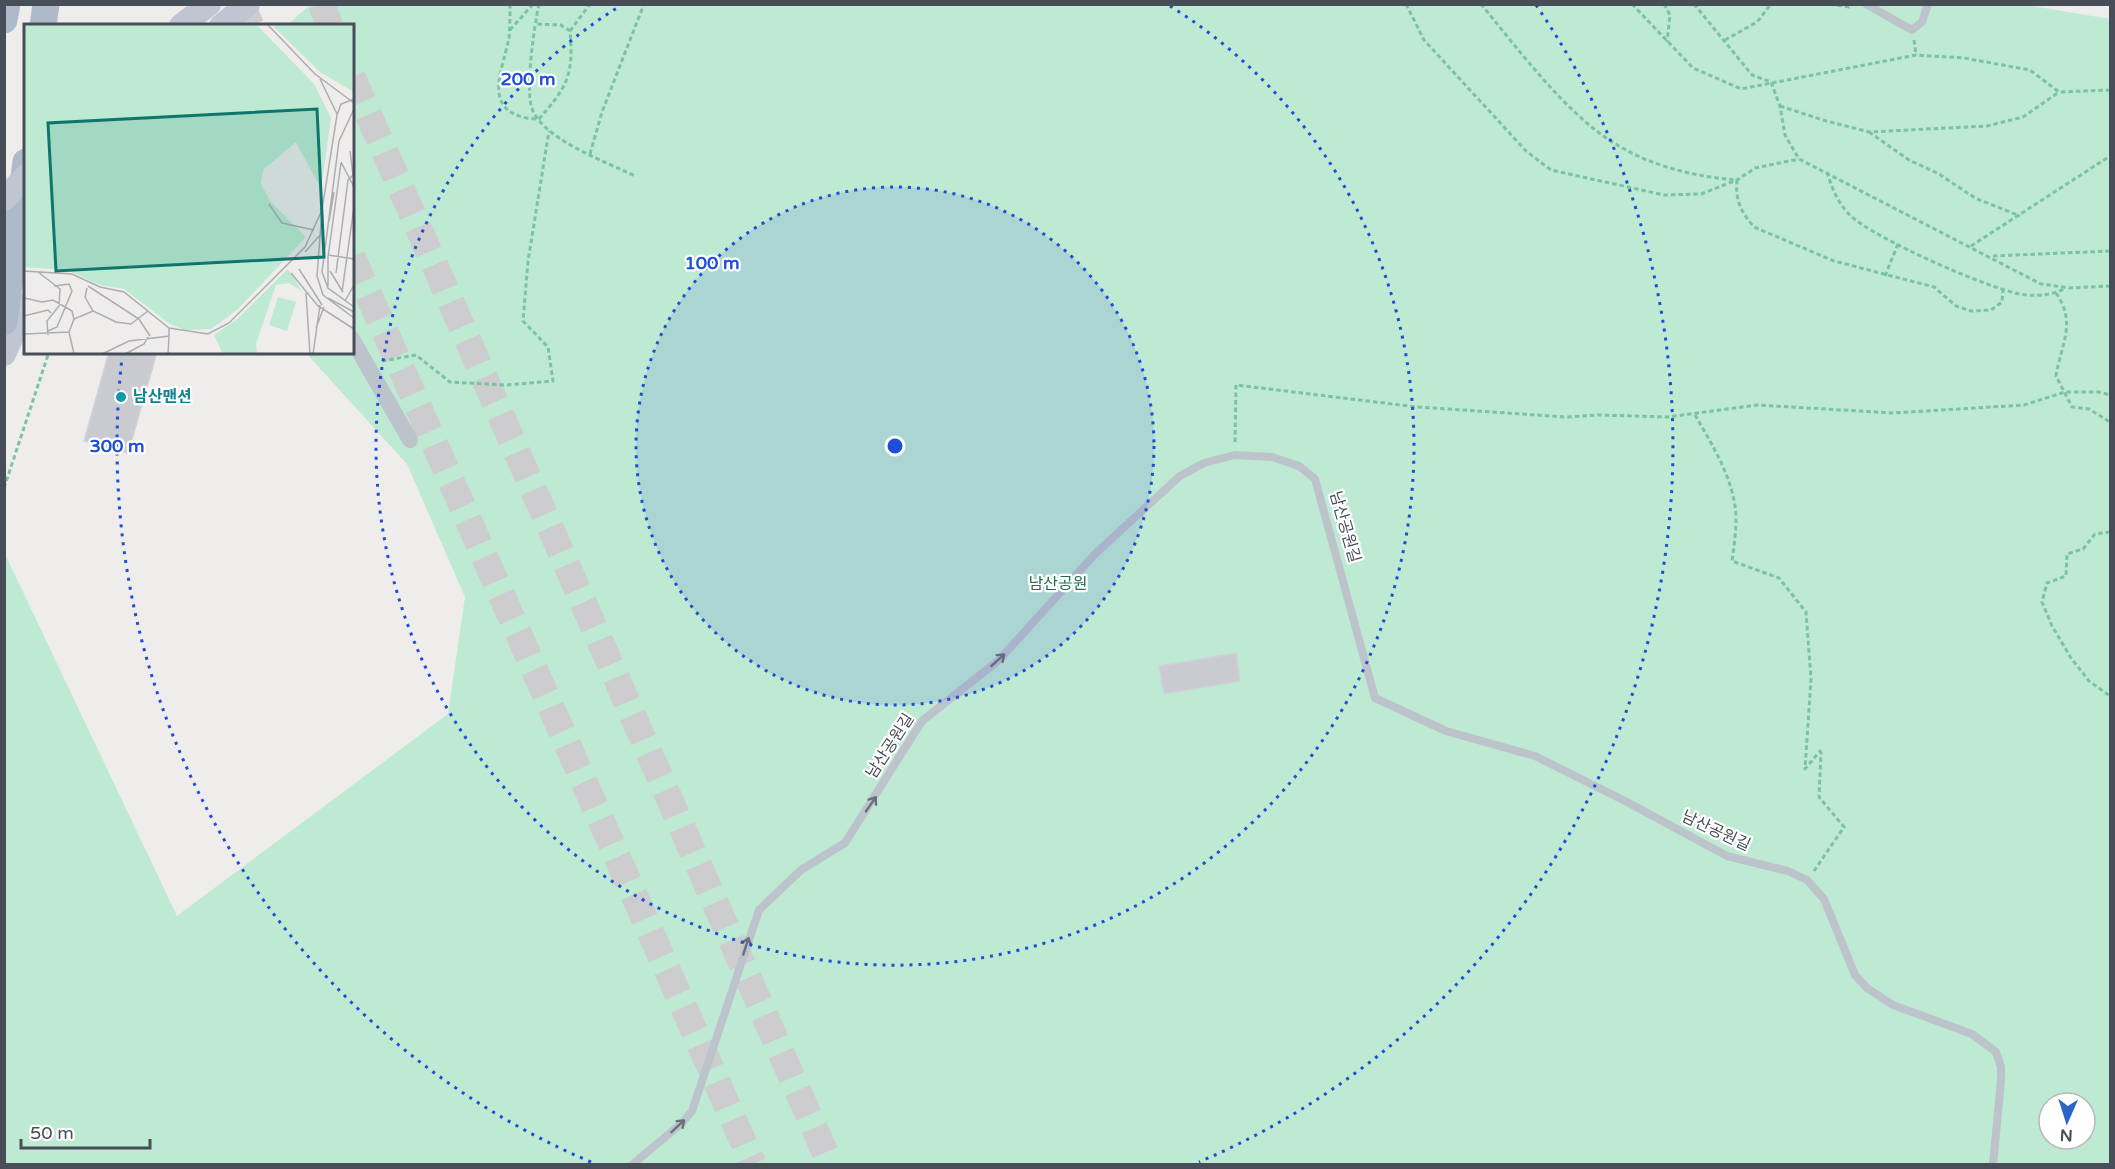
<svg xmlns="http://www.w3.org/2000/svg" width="2115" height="1169" viewBox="0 0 2115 1169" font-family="'Varela Round','Noto Sans KR',sans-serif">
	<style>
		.green { fill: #bee9d2; fill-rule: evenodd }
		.building { fill: #cacbd1; stroke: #d1d2d7; stroke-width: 1.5 }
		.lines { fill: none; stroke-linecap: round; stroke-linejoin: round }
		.primary-tunnel { stroke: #cdccce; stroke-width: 27; stroke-dasharray: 27 14; stroke-linecap: butt }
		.path { stroke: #7ac3a4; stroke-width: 3; stroke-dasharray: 4.5 3; stroke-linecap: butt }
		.lane { stroke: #bcc3ca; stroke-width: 8 }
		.street { stroke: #bcc3ca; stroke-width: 16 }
		.secondary { stroke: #bfc6d2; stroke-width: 24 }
		.primary { stroke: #aebac9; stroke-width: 27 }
		.secondary-bridge { stroke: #bfc6d2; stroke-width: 24 }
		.oneway { stroke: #6a717a }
		.ring { fill: none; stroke: #1d4ed8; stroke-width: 3; stroke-dasharray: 3 6 }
		.culture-dot { fill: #0f9aa8; stroke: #fff; stroke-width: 2 }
		.labels { text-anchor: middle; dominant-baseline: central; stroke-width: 4.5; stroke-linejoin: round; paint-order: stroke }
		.culture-label { font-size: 16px; font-weight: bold; fill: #0d838f; stroke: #fff; text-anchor: start }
		.street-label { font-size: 16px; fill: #474e58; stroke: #fff }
		.park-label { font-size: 16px; fill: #1f714e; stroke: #fff }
		.inset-road { fill: none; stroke: #acadb1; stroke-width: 1.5 }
		.view { fill: #0f766e; fill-opacity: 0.15; stroke: #0f766e; stroke-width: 3 }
		.inset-edge { fill: none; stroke: #474e58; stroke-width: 3 }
		.centre { fill: #1d4ed8; stroke: #fff; stroke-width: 3 }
		.ring-label { font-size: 18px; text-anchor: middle; font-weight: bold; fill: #1d4ed8; stroke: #fff; stroke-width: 4.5; stroke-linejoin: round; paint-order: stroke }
	</style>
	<rect width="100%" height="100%" fill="#efecec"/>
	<path class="green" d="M 2020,4 L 2110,19 L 2110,1164 L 5,1164 L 4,552 L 177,916 L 448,714 L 465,597 L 407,464 L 306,353 L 352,352 L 352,26 L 287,25 L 310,5 ZM 2049,1103 L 2085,1103 L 2085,1139 L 2049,1139 Z"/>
	<g class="building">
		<polygon points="109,352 157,352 128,453 84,441"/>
		<polygon points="1236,653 1240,681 1164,694 1159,666"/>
	</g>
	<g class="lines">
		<g class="primary-tunnel">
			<polyline points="241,4 251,26"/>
			<polyline points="321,4 330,26"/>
			<polyline points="352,77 830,1164"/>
			<polyline points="352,257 753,1164"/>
		</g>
		<g class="path">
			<path d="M 510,4 C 510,15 510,27 509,38 C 506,55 495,81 500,98 C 505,115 525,119 539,119 C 567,87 574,75 570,31 L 561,25 L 535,24"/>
			<path d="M 539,4 C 534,27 526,84 531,105 C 538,138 607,162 635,176"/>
			<polyline points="1406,4 1424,40 1526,151 1551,170 1664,195 1701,194 1737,180 1755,168 1799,159"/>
			<path d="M 1481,4 C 1518,49 1569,118 1619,146 C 1654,167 1697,177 1737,180 C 1735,200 1741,212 1754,227 L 1834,261 L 1934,287 L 1956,306 L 1971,311 L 1991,310 L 2002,302 L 2003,289"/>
			<polyline points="1632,4 1693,68 1741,89 1916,55 1964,58 2030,70 2059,92 2110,90"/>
			<polyline points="1664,4 1670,15 1667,42"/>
			<polyline points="1694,4 1752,75 1771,82 1780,106 1785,135 1799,159 2041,284 2070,288 2110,286"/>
			<polyline points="1830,4 1849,7 1853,4"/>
			<polyline points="510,30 533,4"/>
			<polyline points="570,31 590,4"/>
			<polyline points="1725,40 1757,22 1771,4"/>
			<polyline points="1914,40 1916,55"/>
			<polyline points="1780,106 1823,120 1869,132 1987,126 2023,117 2059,92"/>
			<polyline points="1869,132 1909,160 1939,174 1975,198 2020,216"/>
			<polyline points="590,154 602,112 644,4"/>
			<path d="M 1827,172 C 1832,188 1838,204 1851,216 C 1874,238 1994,292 2026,295 C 2042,296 2052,295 2066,288"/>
			<polyline points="1971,246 2110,156"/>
			<polyline points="1993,256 2110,251"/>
			<polyline points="1885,276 1898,244"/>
			<path d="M 2056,293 C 2077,323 2061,344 2056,376 L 2072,407 L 2089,409 L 2110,422"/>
			<polyline points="382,361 416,355 450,382 506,385 553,381 548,347 523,321 528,261 549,131"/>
			<path d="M 1695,415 C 1713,446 1735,481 1736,518 C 1736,532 1734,547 1732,561 L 1779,578 L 1806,612 L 1811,679 L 1805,769 L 1821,750"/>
			<polyline points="1235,442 1236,385 1417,407 1566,417 1598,415 1668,417 1757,405 1893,413 2024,405 2065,392 2099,392 2110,395"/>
			<polyline points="4,488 49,352"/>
			<polyline points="2110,532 2095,534 2083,549 2067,554 2066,576 2047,583 2042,602 2052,626 2071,658 2089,681 2110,696"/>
			<polyline points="1814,871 1844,827 1819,797 1821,752"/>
		</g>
		<g class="lane">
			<polyline points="1866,4 1912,30 1922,22 1928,4"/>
			<polyline points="633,1164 682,1123 692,1111 759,910 801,870 845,843 922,721 999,660 1095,554 1180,476 1204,463 1235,455 1272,457 1299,466 1315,479 1375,698 1446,731 1535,756 1627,802 1727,856 1788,871 1807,880 1824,899 1855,975 1867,988 1893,1005 1972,1034 1996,1052 2001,1067 2001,1081 1993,1164"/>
		</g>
		<polyline class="street" points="352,339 410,440"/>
		<g class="secondary">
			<polyline points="181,26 209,4"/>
			<polyline points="221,26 248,4"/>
			<polyline points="4,354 26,305"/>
		</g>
		<g class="primary">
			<polyline points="4,20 7,4"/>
			<polyline points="43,26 46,4"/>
			<polyline points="4,322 26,162"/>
		</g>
		<polyline class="secondary-bridge" points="4,199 26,176"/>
	</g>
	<defs><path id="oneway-shaft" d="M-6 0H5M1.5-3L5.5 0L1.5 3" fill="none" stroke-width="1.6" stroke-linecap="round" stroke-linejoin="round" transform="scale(1.5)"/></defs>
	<g class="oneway">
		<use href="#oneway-shaft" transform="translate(998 660) rotate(-42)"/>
		<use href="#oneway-shaft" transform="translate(871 804) rotate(-55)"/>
		<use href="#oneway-shaft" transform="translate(746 946) rotate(-72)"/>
		<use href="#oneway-shaft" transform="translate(678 1126) rotate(-43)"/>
	</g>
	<circle cx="895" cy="446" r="259" fill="#1d4ed8" fill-opacity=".12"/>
	<g class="ring">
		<circle cx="895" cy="446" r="259"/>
		<path d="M1170 6A519 519 0 1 1 620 6"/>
		<path d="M591 1162A778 778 0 0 1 122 358M1536 5A778 778 0 0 1 1199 1162"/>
	</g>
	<circle class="culture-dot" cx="121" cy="397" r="6"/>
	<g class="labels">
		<g class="culture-label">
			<text x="133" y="397">남산맨션</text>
		</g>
		<g class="street-label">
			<text transform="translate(1345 527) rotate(74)">남산공원길</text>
			<text transform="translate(890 746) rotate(-57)">남산공원길</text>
			<text transform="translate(1716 831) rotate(25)">남산공원길</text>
		</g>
		<g class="park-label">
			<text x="1058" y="584">남산공원</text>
		</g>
	</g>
	<g transform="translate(24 24)">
		<rect width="330" height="330" fill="#efecec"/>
		<path d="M 232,0 L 290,60 L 307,94 L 297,165 L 272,118 L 239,146 L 237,160 L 246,177 L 282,213 L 213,286 L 187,305 L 161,306 L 146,300 L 100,265 L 76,261 L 43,246 L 0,243 L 0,1 ZM 252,0 L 330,0 L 330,68 L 296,48 L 250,3 ZM 264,245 L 278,267 L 265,259 L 252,261 L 232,320 L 233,330 L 199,330 L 190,311 L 212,296 ZM 254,273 L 272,278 L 263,307 L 245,301 Z" fill="#bee9d2"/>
		<path class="inset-road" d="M 243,0 L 291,50 L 330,79M 296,55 L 313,90M 330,75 L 317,80 L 313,91 L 298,186 L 293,252 L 299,271 L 330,294M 330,85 L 315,117 L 298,248 L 304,264 L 330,283M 317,138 L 330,163M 245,180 L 258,199 L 290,206M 305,197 L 310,168M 281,228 L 297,210M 304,231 L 330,235M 304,233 L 317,139M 275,245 L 298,281M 0,247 L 48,250 L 76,263 L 100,268 L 145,304 L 184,310 L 205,299 L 281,223 L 298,186M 306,247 L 319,268M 14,248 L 36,265 L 35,282 L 23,297 L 24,311M 267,249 L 294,282 L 330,305M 312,249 L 324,156 L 329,151 L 326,127M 64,262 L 115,295 L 126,312M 304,262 L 304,233M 63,264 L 61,273 L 69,287 L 92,298 L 107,300 L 124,287M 318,268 L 330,183M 282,269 L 286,330M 0,274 L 18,278 L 29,276 L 48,287 L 50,295M 304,274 L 330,288M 321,277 L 330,261M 0,292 L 24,286 L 27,289M 292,304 L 300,283M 24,307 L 33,303 L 48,267 L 45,260 L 30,262M 0,310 L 45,308M 50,330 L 45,308 L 50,295 L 69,287M 78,330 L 105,317 L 145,312 L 145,304M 101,330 L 120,320 L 124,313M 144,330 L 145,312M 289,330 L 296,281"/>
		<path class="view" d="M 293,85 L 300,233 L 32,247 L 24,99 Z"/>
		<rect width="330" height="330" class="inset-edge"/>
	</g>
	<circle cx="895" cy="446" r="9" class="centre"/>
	<g class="ring-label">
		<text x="528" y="85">200 m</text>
		<text x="712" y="269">100 m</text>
		<text x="117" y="452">300 m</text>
	</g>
	<rect width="2115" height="1169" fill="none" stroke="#474e58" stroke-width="12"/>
	<g transform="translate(2067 1121) rotate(183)"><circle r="28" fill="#ffffff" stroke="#b5b8bc" stroke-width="1.5"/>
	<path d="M0-4.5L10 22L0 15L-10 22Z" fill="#2b65ca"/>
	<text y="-9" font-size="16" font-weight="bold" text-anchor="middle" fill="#474e58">N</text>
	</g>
	<path d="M21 1139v9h129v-9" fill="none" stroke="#474e58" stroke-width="3"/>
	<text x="30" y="1139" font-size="18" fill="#474e58" stroke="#ffffff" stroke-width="4.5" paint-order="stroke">50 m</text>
</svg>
